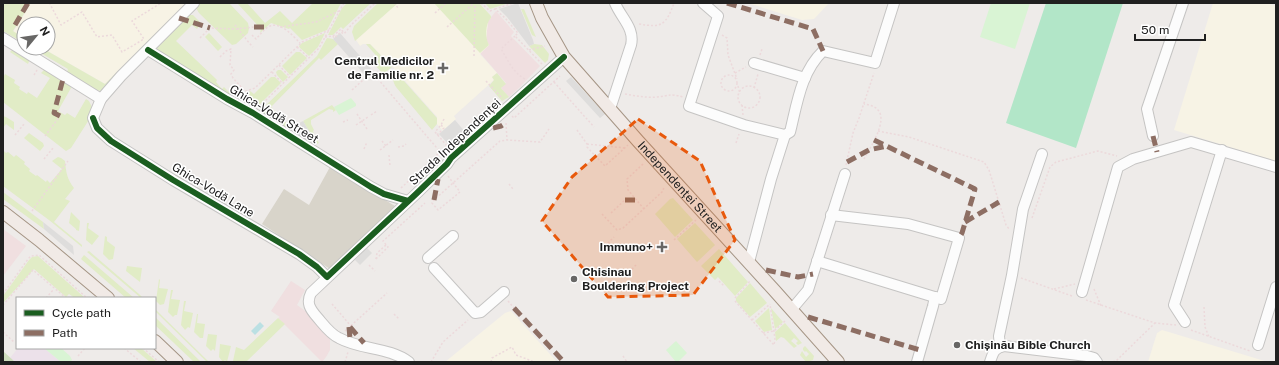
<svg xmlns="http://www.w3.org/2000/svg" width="1279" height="365" viewBox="0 0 1279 365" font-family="'Public Sans',sans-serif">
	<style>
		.commercial { fill: #f0dfe0 }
		.industrial { fill: #ece1ea }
		.education { fill: #f7f3e5 }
		.construction { fill: #d8d4ca }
		.grass { fill: #e1ecc6 }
		.forest { fill: #ceddbd }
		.park { fill: #d9f4d4 }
		.pitch { fill: #b2e6c8 }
		.parking { fill: #dedddc }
		.water { fill: #bbe0e3 }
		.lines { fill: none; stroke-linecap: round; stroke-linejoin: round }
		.minor-casing { stroke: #c5c4c3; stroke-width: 12 }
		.major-casing { stroke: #a59585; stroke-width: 14 }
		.path { stroke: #ecd9db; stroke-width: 1.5; stroke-dasharray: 2 2; stroke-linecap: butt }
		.minor { stroke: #fcfcfc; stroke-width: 10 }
		.major { stroke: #f1eae6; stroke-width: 12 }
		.quiet { stroke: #8d6e63; stroke-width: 5; stroke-dasharray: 10 5; stroke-linecap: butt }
		.cycleway-casing { stroke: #fff; stroke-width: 8 }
		.cycleway { stroke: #1b5e20; stroke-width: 6 }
		.marked { fill: #e8590c; fill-opacity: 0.2; stroke: #e8590c; stroke-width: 3; stroke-dasharray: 8 5; stroke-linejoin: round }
		.poi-dot { fill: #686766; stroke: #fff; stroke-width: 1.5 }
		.labels { text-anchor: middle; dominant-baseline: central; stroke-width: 3; stroke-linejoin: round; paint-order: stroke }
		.poi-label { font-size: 12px; font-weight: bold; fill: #202020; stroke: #fff; text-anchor: end }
		.street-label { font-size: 12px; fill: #202020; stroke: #fff }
	</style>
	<rect width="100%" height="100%" fill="#eeebe9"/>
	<g class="commercial">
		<polygon points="496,11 514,32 511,36 540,66 520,87 509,97 501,88 506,83 480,53 489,45 486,40 488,21"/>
		<polygon points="3,229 26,246 3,276"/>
		<polygon points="291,281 305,290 297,305 312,316 330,337 330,350 326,357 322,362 278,318 280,317 271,311"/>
	</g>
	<polygon class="industrial" points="18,348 44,348 61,362 15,362 10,358"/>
	<g class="education">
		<polygon points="31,3 186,3 105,84 42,48 48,48 48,24 24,24 24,38 13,32"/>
		<polygon points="391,3 479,3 491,16 491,18 488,21 486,40 489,45 480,54 497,73 492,77 494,80 454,116 456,119 443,131 437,124 437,117 392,66 370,44 363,44 360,46 354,37"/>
		<polygon points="748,3 829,3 814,19 802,20"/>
		<polygon points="1213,3 1267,3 1276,6 1276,161 1174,130"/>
		<polygon points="511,311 557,362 445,362 505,313"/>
		<polygon points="1162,330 1268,362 1148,362 1157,333"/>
	</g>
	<polygon class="construction" points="330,167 395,206 330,269 262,224 284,189 309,205"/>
	<g class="grass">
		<polygon points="3,3 31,3 13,31 24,38 24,43 3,31"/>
		<polygon points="199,3 229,3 248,23 249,28 248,33 236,44 232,45 199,13 196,8"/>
		<polygon points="237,3 247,3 265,23 280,11 292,23 313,3 341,3 327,30 302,40 290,28 289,29 271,23 260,33 261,29"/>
		<polygon points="347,3 371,3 343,29 341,27 333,35 328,35 342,8"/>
		<polygon points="378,3 398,3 355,41 352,32 354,26"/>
		<path d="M 434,3 L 479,3 L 491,16 L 491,18 C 485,24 485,38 489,45 L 480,53 Z"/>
		<polygon points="485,3 509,3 490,9"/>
		<polygon points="521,9 524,9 536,37 532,35"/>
		<polygon points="188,15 193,15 200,22 200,25 197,29 192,25 176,41 215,78 217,80 216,82 222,89 224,87 230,93 227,96 156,50 155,48"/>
		<polygon points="171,18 173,20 102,91 96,90 67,72 68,69 32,48 42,48 105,84"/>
		<polygon points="209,33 222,47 218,51 205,37"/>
		<polygon points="325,33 318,47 309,56 300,48 299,46 302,43"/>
		<polygon points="327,38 333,39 338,44 321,60 319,58 271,107 291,128 288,129 262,112 263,108 317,56"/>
		<polygon points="366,44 370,44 392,67 383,74 374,64 379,59"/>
		<polygon points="534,44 542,45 549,54 548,60 545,63 529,46"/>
		<polygon points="13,49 30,59 28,64 10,52"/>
		<polygon points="296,52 300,52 307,58 290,75 282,66"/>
		<polygon points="45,69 70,85 71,88 58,111 65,115 67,113 75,118 86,99 89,101 92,107 92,115 71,148 66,151 3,102 3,76 4,76 5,74 15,80 14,83 20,87 19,89 27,94 28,92 37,98 50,78 41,73"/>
		<polygon points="278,70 281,70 288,77 283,82 277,75 276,72"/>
		<path d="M 397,73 L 437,118 L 437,124 L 432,130 L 396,87 C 393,81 391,78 397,73 Z"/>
		<polygon points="497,73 506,84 501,88 509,97 502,101 489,86 494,80 492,77"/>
		<polygon points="271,77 275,77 281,83 259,105 247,93 250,91 254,94"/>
		<polygon points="332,105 336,110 333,112 333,110 329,109 311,120 311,124 314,130 313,131 315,137 319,143 317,144 303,121"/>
		<polygon points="3,116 6,117 14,122 14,130 6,124 3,128"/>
		<polygon points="29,133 43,143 44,146 40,151 24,138"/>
		<path d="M 3,150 L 6,153 L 8,152 L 14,157 L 16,155 L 25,162 L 24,164 L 30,169 L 29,171 L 36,176 L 37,175 L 46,182 L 47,180 L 50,183 L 62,169 L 52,161 L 58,157 L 61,158 L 65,161 C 66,172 67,179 74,188 L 65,199 L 70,201 L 54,222 L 82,245 L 82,247 L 49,220 L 3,186 Z"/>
		<polygon points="3,192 43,222 44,229 3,199"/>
		<polygon points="673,198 693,220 675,237 655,214 670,199"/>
		<polygon points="71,212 80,221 79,231 76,230 76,229 69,223"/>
		<polygon points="87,223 89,223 88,228 99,236 92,245 86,240"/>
		<polygon points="695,223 715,245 697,262 677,239"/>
		<polygon points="105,236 107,237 107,241 115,247 113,259 109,260 103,254"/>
		<polygon points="719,249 748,282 735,296 718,277 715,280 701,266"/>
		<polygon points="89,251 139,294 143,298 141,298 87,252"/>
		<polygon points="84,255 134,298 126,298 81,259"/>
		<polygon points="38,256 85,298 75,298 69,294 66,297 34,269 3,303 3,296 29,260 32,257"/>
		<polygon points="127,266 142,268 140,282 126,271"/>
		<polygon points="159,279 160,280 159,288 168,289 164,304 160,305 156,301"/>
		<polygon points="750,283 767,303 750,317 736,301 736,298"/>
		<polygon points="171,290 173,290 171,299 180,300 177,315 175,315 173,317 168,312"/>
		<polygon points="184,301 186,301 184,311 193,313 190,328 188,327 185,330 181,325"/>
		<polygon points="769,308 772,330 764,332 755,321"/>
		<polygon points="771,308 783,322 775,329"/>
		<polygon points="155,309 209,362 207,362 155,311"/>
		<polygon points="197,314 198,314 197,323 205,324 203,338 200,338 194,332"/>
		<polygon points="155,317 201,362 194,362 155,325"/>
		<polygon points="278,318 285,324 246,362 233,361 236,347 244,350"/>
		<polygon points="785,323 802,343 798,345 796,343 798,341 794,338 791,341 797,346 794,348 784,338 781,337 776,341 775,332"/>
		<polygon points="208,334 217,335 215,351 213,349 211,351 206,346"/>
		<polygon points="220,344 231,346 227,362 225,360 223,362 219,357"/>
		<polygon points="805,346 814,356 813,360 806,362 800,355 802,351 806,357 809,354 806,351 805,352 803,350 803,348"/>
		<polygon points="133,348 141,348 157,362 150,362"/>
	</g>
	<polygon class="forest" points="3,351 15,362 3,362"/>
	<g class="park">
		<polygon points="991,3 1030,3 1015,49 980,37"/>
		<polygon points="351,98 356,104 356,106 339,115 334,107"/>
		<polygon points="676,341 687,353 678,362 676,362 666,350"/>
		<polygon points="44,348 61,348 70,356 72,360 70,362 61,362"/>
	</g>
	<polygon class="pitch" points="1046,3 1123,3 1076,148 1006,123"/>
	<g class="parking">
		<polygon points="518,3 533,40 534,44 529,46 507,17 499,9"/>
		<polygon points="340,33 372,70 366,76 333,39"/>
		<polygon points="571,77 605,114 600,118 566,81"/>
		<polygon points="455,120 466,133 450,146 439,134"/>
		<polygon points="303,121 317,144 312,147 288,129"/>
		<polygon points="43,222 73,246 74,255 44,229"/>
		<polygon points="367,248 372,253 360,265 355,260"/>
	</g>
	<polygon class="water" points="260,322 264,326 255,335 251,331"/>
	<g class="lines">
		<defs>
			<g id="minor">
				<polyline points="194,3 121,76 101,99 93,118 97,128 111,141 173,180 299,254 317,267 327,277"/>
				<path d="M 703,3 L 718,16 L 689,106 L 744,125 L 785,135 L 790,132 C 797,104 801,72 823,51 L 875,63 L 894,3"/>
				<polyline points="3,38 101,99"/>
				<polyline points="148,50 227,99 253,113 371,187 384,194 408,201"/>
				<polyline points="754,63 805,78"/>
				<path d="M 610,109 L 631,45 C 635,28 621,18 615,3"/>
				<polyline points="1153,136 1147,109 1183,3"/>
				<polyline points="428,258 453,236"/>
				<polyline points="817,261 941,299 959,238 908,224 831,215"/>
				<polyline points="749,262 771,179 785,135"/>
				<polyline points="434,268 475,313 481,312 504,292"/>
				<polyline points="1082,292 1118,167 1133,159 1191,142 1276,167"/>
				<polyline points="792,309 808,290 845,174"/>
				<polyline points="1185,322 1174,305 1222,150"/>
				<polyline points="1258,345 1276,287"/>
				<polyline points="1000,347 999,336 1012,275 1023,209 1042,154"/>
				<path d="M 409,362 C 389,347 361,350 339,338 C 330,334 324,325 317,317 C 310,309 306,303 311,293 L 416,194 L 447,164 L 451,158 L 564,57"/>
				<polyline points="917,362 933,306 935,297"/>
				<path d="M 990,362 C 993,353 994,348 1004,346 L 1087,356 L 1094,358 L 1097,362"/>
			</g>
			<g id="major">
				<path id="s1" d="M 536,3 L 542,18 L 564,57 L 638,141 L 774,290 L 838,362"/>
				<polyline points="3,212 39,240 108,298"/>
				<polyline points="155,341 177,362"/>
			</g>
		</defs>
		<use href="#minor" class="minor-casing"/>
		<use href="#major" class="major-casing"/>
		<g class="path">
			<polyline points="51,3 50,4 61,25 82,12 97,37 112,35 122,52 144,39 132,21 161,3"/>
			<polyline points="394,3 399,9"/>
			<polyline points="481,3 490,11 495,9 505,18 518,33 515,36 542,64"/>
			<polyline points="495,9 513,3"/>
			<polyline points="435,13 446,3"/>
			<path d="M 639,24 C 662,28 666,25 674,3"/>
			<path d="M 235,25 C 241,32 246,40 253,47"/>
			<polyline points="280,27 316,22 339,11"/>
			<polyline points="447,27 474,3"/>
			<path d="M 252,35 L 256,39 C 260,35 263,30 268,27 C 280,20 293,36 300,43"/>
			<polyline points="722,35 727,38 728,55 737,79"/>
			<polyline points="333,36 341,29 344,33"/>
			<path d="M 515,36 L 501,49 C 508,60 513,73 525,79"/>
			<polyline points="325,37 333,36 334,38 341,32 344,34 352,24 375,3"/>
			<polyline points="200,38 210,28 236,29 254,27"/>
			<polyline points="297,47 309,58"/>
			<polyline points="529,50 545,46"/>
			<polyline points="760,55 762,49"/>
			<polyline points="474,56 475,3"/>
			<polyline points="220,57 226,51 231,49 230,65 234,70 231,74 233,78 242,88"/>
			<polyline points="279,65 290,77"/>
			<polyline points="272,72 283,84"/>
			<polyline points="735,73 746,67"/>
			<polyline points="34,75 37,70"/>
			<circle cx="729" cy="83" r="8"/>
			<polyline points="486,81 503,99"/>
			<polyline points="554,82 594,127"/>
			<polyline points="738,86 740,94"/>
			<circle cx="749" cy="97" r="11"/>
			<polyline points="754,88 758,74"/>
			<polyline points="352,90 372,72 442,154"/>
			<polyline points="236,93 242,88 246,91 255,88 302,42 329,30"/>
			<path d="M 625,94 C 636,96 647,98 657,97 C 670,96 669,93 683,97"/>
			<polyline points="742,105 743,115"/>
			<polyline points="260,106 319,48 344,3"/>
			<polyline points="357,114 367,129"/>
			<polyline points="371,115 377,111"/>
			<polyline points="512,116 514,118 560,76"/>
			<polyline points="444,119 441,125 435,132 448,147"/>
			<polyline points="343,122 348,120"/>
			<polyline points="506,123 507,140"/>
			<polyline points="356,125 368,117"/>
			<polyline points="577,130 587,144 587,147 605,166 628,145"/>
			<polyline points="878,131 909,137 984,162 989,170 1006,225 1010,230"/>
			<polyline points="15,135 24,124"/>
			<polyline points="437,135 444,128 441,125"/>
			<polyline points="45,136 60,116"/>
			<polyline points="382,141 386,146"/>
			<polyline points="736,143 739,134"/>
			<polyline points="587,144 625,148"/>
			<polyline points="398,147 404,146 406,144"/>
			<polyline points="364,149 367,142"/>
			<polyline points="380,150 393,140"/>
			<polyline points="389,155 390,166"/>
			<polyline points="44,159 53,148"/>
			<path d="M 864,159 C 870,148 888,121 878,110 C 875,106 869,105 864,104"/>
			<polyline points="643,164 627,179 628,190 644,209"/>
			<polyline points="846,165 853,133 859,118 874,73"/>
			<polyline points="448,176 460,192 438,210 432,203 434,200 500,141 507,140 540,142 549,129"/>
			<polyline points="509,184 513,189"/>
			<polyline points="401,188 440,152"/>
			<polyline points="32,211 68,161"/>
			<polyline points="611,213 627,198"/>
			<polyline points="602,214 617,230 623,228 663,191 664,186"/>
			<polyline points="1032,218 1050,167 1056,162 1098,151 1117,156"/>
			<polyline points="674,240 696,220"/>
			<polyline points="605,246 614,237"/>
			<polyline points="376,259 388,247 383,241 425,203"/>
			<polyline points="376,259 377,253 386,245"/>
			<polyline points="369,265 375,271"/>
			<polyline points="629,272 637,264"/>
			<polyline points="1021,278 1072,296"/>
			<polyline points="719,281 724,286"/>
			<polyline points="1054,289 1075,284"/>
			<polyline points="1094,289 1101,306"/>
			<polyline points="3,294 28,259 31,256 39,255 87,298"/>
			<polyline points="46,298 54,289"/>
			<polyline points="735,298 750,281"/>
			<polyline points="1086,300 1155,323 1176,325"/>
			<polyline points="508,301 514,308"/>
			<polyline points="735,301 774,345 775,339 770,304"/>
			<polyline points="332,304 351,326"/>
			<polyline points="3,305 33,270 66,298"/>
			<polyline points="1204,307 1205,327 1209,337"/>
			<polyline points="394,314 399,319"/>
			<polyline points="752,320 770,304"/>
			<polyline points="1191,330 1250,351"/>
			<polyline points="345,331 387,293"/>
			<polyline points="3,332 14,342"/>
			<polyline points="763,333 774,331 785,321"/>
			<polyline points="124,348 141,362"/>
			<polyline points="143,348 159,362"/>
			<polyline points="78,356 85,348"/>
			<polyline points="623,356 627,362"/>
			<polyline points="345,362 348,352"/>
			<polyline points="431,362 443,342 468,320"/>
			<polyline points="491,362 492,358 512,347 516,355 532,361 533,362"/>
			<polyline points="1113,362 1117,360 1155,323"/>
		</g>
		<use href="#minor" class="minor"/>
		<use href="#major" class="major"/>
		<g class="quiet">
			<polyline points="727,3 813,29 823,51"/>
			<polyline points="179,18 210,28"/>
			<polyline points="15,25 28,3"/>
			<polyline points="254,27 268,27"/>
			<polyline points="60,116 54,113 63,79"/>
			<polyline points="493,128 501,126 506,123"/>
			<polyline points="1153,136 1157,152"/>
			<polyline points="874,140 975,189 962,233 959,238"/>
			<polyline points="847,162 869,150 887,146"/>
			<polyline points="434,200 438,179"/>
			<polyline points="625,200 636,200"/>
			<polyline points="965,222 999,202"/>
			<polyline points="766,270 798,277 813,274"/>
			<polyline points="514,308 564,362"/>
			<polyline points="808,317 920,350"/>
			<polyline points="349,327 350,339"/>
			<polyline points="350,327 364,343"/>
		</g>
		<defs>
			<g id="cycleway">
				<polyline points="148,50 227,99 253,113 371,187 384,194 408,201"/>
				<polyline points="93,118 97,128 111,141 173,180 299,254 317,267 327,277 416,194 447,164 451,158 564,57"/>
			</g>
		</defs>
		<use href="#cycleway" class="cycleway-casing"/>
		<use href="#cycleway" class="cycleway"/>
	</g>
	<path class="marked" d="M 638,119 L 700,161 L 735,240 L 693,295 L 608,297 L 542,221 L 572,177 Z"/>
	<g class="poi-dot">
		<path d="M441 62h4v4h4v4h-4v4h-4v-4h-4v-4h4z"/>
		<path d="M660 241h4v4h4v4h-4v4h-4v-4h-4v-4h4z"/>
		<circle cx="574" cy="279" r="4"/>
		<circle cx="957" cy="345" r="4"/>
	</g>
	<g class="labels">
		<g class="poi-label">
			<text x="434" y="61">Centrul Medicilor<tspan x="434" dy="14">de Familie nr. 2</tspan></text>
			<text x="653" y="247">Immuno+</text>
			<text x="582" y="272" text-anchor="start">Chisinau<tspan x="582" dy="14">Bouldering Project</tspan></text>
			<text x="965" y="345" text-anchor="start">Chișinău Bible Church</text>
		</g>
		<g class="street-label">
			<text transform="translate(274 114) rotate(31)">Ghica-Vodă Street</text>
			<text transform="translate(455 142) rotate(-43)">Strada Independenței</text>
			<text stroke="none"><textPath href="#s1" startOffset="235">Independenței Street</textPath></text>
			<text transform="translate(213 190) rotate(31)">Ghica-Vodă Lane</text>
		</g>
	</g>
	<rect width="1279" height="365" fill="none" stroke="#202020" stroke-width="8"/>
	<rect x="16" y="297" width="140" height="52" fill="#ffffff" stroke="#a6a6a6"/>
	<rect x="24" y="310" width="20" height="6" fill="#1b5e20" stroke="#a6a6a6"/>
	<text x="52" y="317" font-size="12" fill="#202020">Cycle path</text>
	<rect x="24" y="330" width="20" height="6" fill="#8d6e63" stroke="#a6a6a6"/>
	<text x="52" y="337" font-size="12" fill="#202020">Path</text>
	<g transform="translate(36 36) rotate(61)"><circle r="19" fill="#ffffff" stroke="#a6a6a6"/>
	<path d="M0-3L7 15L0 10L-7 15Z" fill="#686766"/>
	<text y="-6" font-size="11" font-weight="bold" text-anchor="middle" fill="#202020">N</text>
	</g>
	<path d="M1135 34v6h70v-6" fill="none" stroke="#202020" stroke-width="2"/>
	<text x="1141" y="34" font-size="12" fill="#202020" stroke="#ffffff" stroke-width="3" paint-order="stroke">50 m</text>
</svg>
